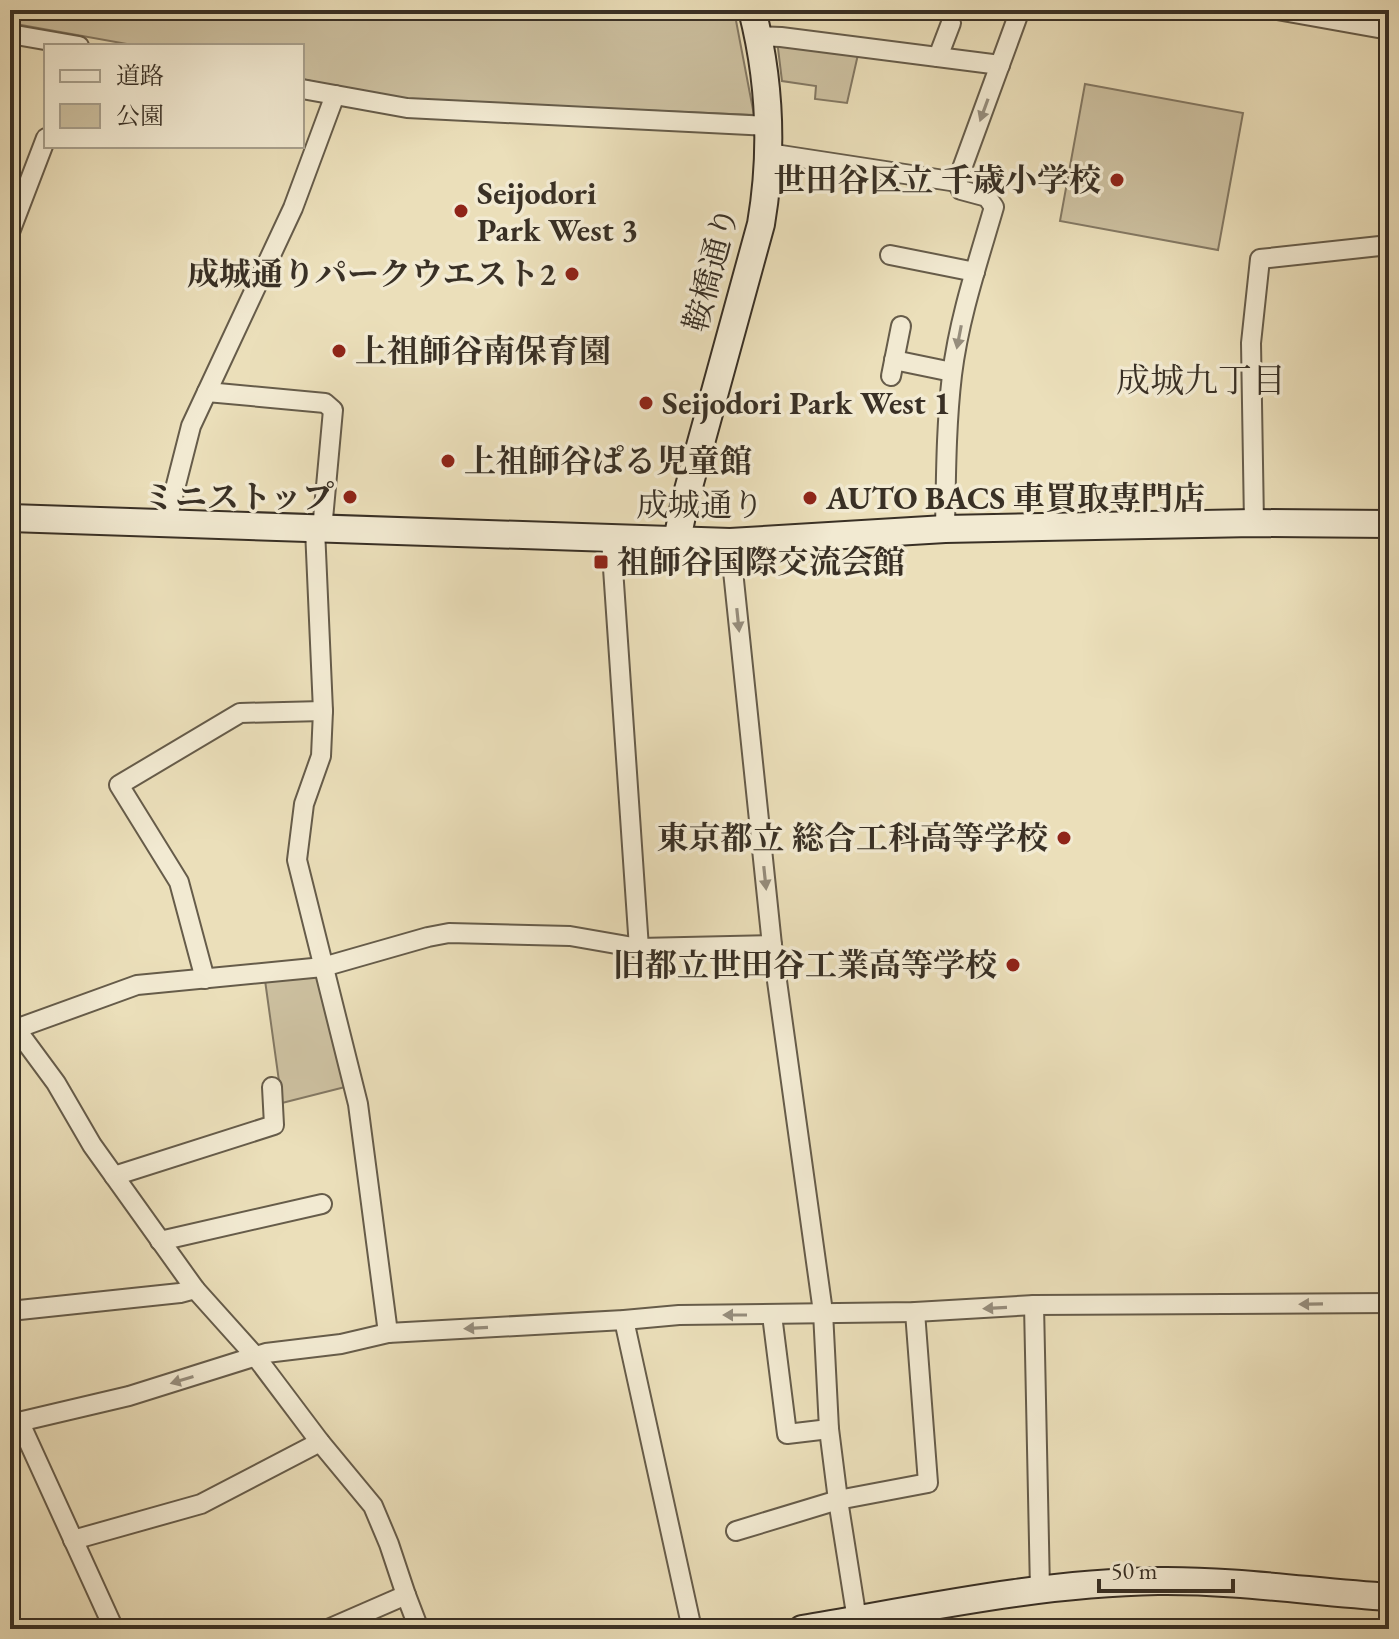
<svg xmlns="http://www.w3.org/2000/svg" width="1399" height="1639" viewBox="0 0 1399 1639" font-family="'EB Garamond','Noto Serif JP',serif">
	<style>
		.green { fill: #cdc1a1; stroke: #837863; stroke-width: 2 }
		.lines { fill: none; stroke-linecap: round; stroke-linejoin: round }
		.street-casing { stroke: #665c4a; stroke-width: 22 }
		.secondary-casing { stroke: #393025; stroke-width: 30 }
		.street { stroke: #f2ead2; stroke-width: 18 }
		.secondary { stroke: #f2ead2; stroke-width: 26 }
		.oneway { fill: #968d7c }
		.poi-dot { fill: #8f2418; stroke: #f2ead2; stroke-width: 3 }
		.labels { text-anchor: middle; dominant-baseline: central; stroke-width: 7; stroke-linejoin: round; paint-order: stroke }
		.poi-label { font-size: 32px; font-weight: bold; fill: #393025; stroke: #f2ead2; text-anchor: start }
		.street-label { font-size: 32px; fill: #393025; stroke: #f2ead2 }
		.neighbourhood-label { font-size: 34px; fill: #393025; stroke: #f2ead2 }
	</style>
	<rect width="100%" height="100%" fill="#ebdfba"/>
	<filter id="stains"><feTurbulence type="fractalNoise" baseFrequency=".0025" numOctaves="4"/><feColorMatrix values="0 0 0 0 .2 0 0 0 0 .09 0 0 0 0 .02 0 0 0 .5 -.17"/></filter>
	<radialGradient id="worn" r=".72"><stop offset=".6" stop-color="#630" stop-opacity="0"/><stop offset="1" stop-color="#630" stop-opacity=".3"/></radialGradient>
	<g class="green">
		<polygon points="10,10 734,10 754,115 545,106 411,103 302,79 302,46 138,46 10,23"/>
		<polygon points="777,40 859,50 847,103 815,99 816,86 782,81"/>
		<polygon points="1085,84 1243,113 1218,250 1060,221"/>
		<polygon points="319,966 353,1085 282,1103 264,973"/>
	</g>
	<g class="lines">
		<defs>
			<g id="street">
				<polyline points="1277,10 1389,30"/>
				<polyline points="10,34 79,46"/>
				<polyline points="759,36 781,37 1000,65"/>
				<polyline points="938,57 951,23"/>
				<polyline points="302,89 407,108 768,126"/>
				<polyline points="768,153 957,182"/>
				<polyline points="10,232 46,138"/>
				<polyline points="890,255 975,272"/>
				<polyline points="894,360 952,372"/>
				<polyline points="891,376 901,326"/>
				<polyline points="207,392 325,403 333,410 322,530"/>
				<polyline points="1254,523 1251,343 1260,259 1389,245"/>
				<polyline points="166,524 191,426 293,208 335,95"/>
				<polyline points="315,529 323,711 321,756 304,804 297,860 358,1104 388,1333"/>
				<path d="M 945,529 C 946,477 946,426 952,375 C 959,318 978,262 994,207 L 987,197 L 961,190 L 957,182 L 1020,10"/>
				<polyline points="611,539 639,948"/>
				<polyline points="730,542 772,945 823,1312 829,1429 838,1500 857,1620"/>
				<polyline points="205,979 179,882 119,785 240,713 323,711"/>
				<polyline points="11,1022 56,1083 92,1145 195,1289 256,1357 320,1442 373,1506 389,1544 406,1595 419,1629"/>
				<polyline points="10,1031 137,985 323,967 428,937 449,933 570,936 639,948 772,945"/>
				<polyline points="114,1176 274,1125 272,1087"/>
				<polyline points="160,1241 322,1204"/>
				<polyline points="1034,1305 1040,1590"/>
				<polyline points="10,1311 180,1293 195,1289"/>
				<polyline points="772,1315 787,1434 829,1429"/>
				<polyline points="624,1320 692,1629"/>
				<polyline points="20,1423 114,1629"/>
				<polyline points="10,1424 129,1396 266,1353 341,1344 388,1333 624,1320 679,1315 915,1312 1034,1305 1389,1303"/>
				<polyline points="736,1531 838,1500 928,1483 915,1312"/>
				<polyline points="73,1540 201,1504 320,1442"/>
				<polyline points="328,1629 406,1595"/>
			</g>
			<g id="secondary">
				<polyline points="10,518 730,542 945,529 1254,523 1389,524"/>
				<path d="M 677,540 L 685,501 L 761,224 C 773,153 770,80 752,10"/>
				<path d="M 802,1629 C 920,1609 1038,1583 1158,1581 C 1235,1580 1312,1592 1389,1597"/>
			</g>
		</defs>
		<use href="#street" class="street-casing"/>
		<use href="#secondary" class="secondary-casing"/>
		<use href="#street" class="street"/>
		<use href="#secondary" class="secondary"/>
	</g>
	<defs><path id="oneway-solid" d="M-6-.8H1V-3.2L6.5 0L1 3.2V.8H-6Z" transform="scale(2)"/></defs>
	<g class="oneway">
		<use href="#oneway-solid" transform="translate(984 110) rotate(110)"/>
		<use href="#oneway-solid" transform="translate(959 337) rotate(101)"/>
		<use href="#oneway-solid" transform="translate(738 620) rotate(84)"/>
		<use href="#oneway-solid" transform="translate(765 878) rotate(84)"/>
		<use href="#oneway-solid" transform="translate(1311 1304) rotate(179)"/>
		<use href="#oneway-solid" transform="translate(995 1308) rotate(177)"/>
		<use href="#oneway-solid" transform="translate(735 1315) rotate(180)"/>
		<use href="#oneway-solid" transform="translate(476 1328) rotate(177)"/>
		<use href="#oneway-solid" transform="translate(182 1380) rotate(163)"/>
	</g>
	<g class="poi-dot">
		<circle cx="1117" cy="180" r="8"/>
		<circle cx="461" cy="211" r="8"/>
		<circle cx="572" cy="274" r="8"/>
		<circle cx="339" cy="351" r="8"/>
		<circle cx="646" cy="403" r="8"/>
		<circle cx="448" cy="461" r="8"/>
		<circle cx="350" cy="497" r="8"/>
		<circle cx="810" cy="498" r="8"/>
		<rect x="593" y="554" width="16" height="16" rx="4"/>
		<circle cx="1064" cy="838" r="8"/>
		<circle cx="1013" cy="965" r="8"/>
	</g>
	<g class="labels">
		<g class="poi-label">
			<text x="1101" y="180" text-anchor="end">世田谷区立 千歳小学校</text>
			<text x="477" y="193">Seijodori<tspan x="477" dy="37">Park West 3</tspan></text>
			<text x="556" y="274" text-anchor="end">成城通りパークウエスト2</text>
			<text x="355" y="351">上祖師谷南保育園</text>
			<text x="662" y="403">Seijodori Park West 1</text>
			<text x="464" y="461">上祖師谷ぱる児童館</text>
			<text x="334" y="497" text-anchor="end">ミニストップ</text>
			<text x="826" y="498">AUTO BACS 車買取専門店</text>
			<text x="617" y="562">祖師谷国際交流会館</text>
			<text x="1048" y="838" text-anchor="end">東京都立 総合工科高等学校</text>
			<text x="997" y="965" text-anchor="end">旧都立世田谷工業高等学校</text>
		</g>
		<g class="street-label">
			<text transform="translate(711 269) rotate(-75)">鞍橋通り</text>
			<text x="700" y="505">成城通り</text>
		</g>
		<g class="neighbourhood-label">
			<text x="1201" y="380">成城九丁目</text>
		</g>
	</g>
	<rect width="1399" height="1639" fill="none" stroke="#ebdfba" stroke-width="40"/>
	<rect x="12" y="12" width="1375" height="1615" fill="none" stroke="#393025" stroke-width="4"/>
	<rect x="20" y="20" width="1359" height="1599" fill="none" stroke="#393025" stroke-width="2"/>
	<rect x="44" y="44" width="260" height="104" fill="#f2ead2" stroke="#a8a08d" stroke-width="2"/>
	<rect x="60" y="70" width="40" height="12" fill="#f2ead2" stroke="#a8a08d" stroke-width="2"/>
	<text x="116" y="84" font-size="24" fill="#393025">道路</text>
	<rect x="60" y="104" width="40" height="24" fill="#cdc1a1" stroke="#a8a08d" stroke-width="2"/>
	<text x="116" y="124" font-size="24" fill="#393025">公園</text>
	<path d="M1099 1579v12h134v-12" fill="none" stroke="#393025" stroke-width="4"/>
	<text x="1111" y="1579" font-size="24" fill="#393025" stroke="#f2ead2" stroke-width="6" paint-order="stroke">50 m</text>
	<rect width="100%" height="100%" filter="url(#stains)"/>
	<rect width="100%" height="100%" fill="url(#worn)"/>
</svg>
